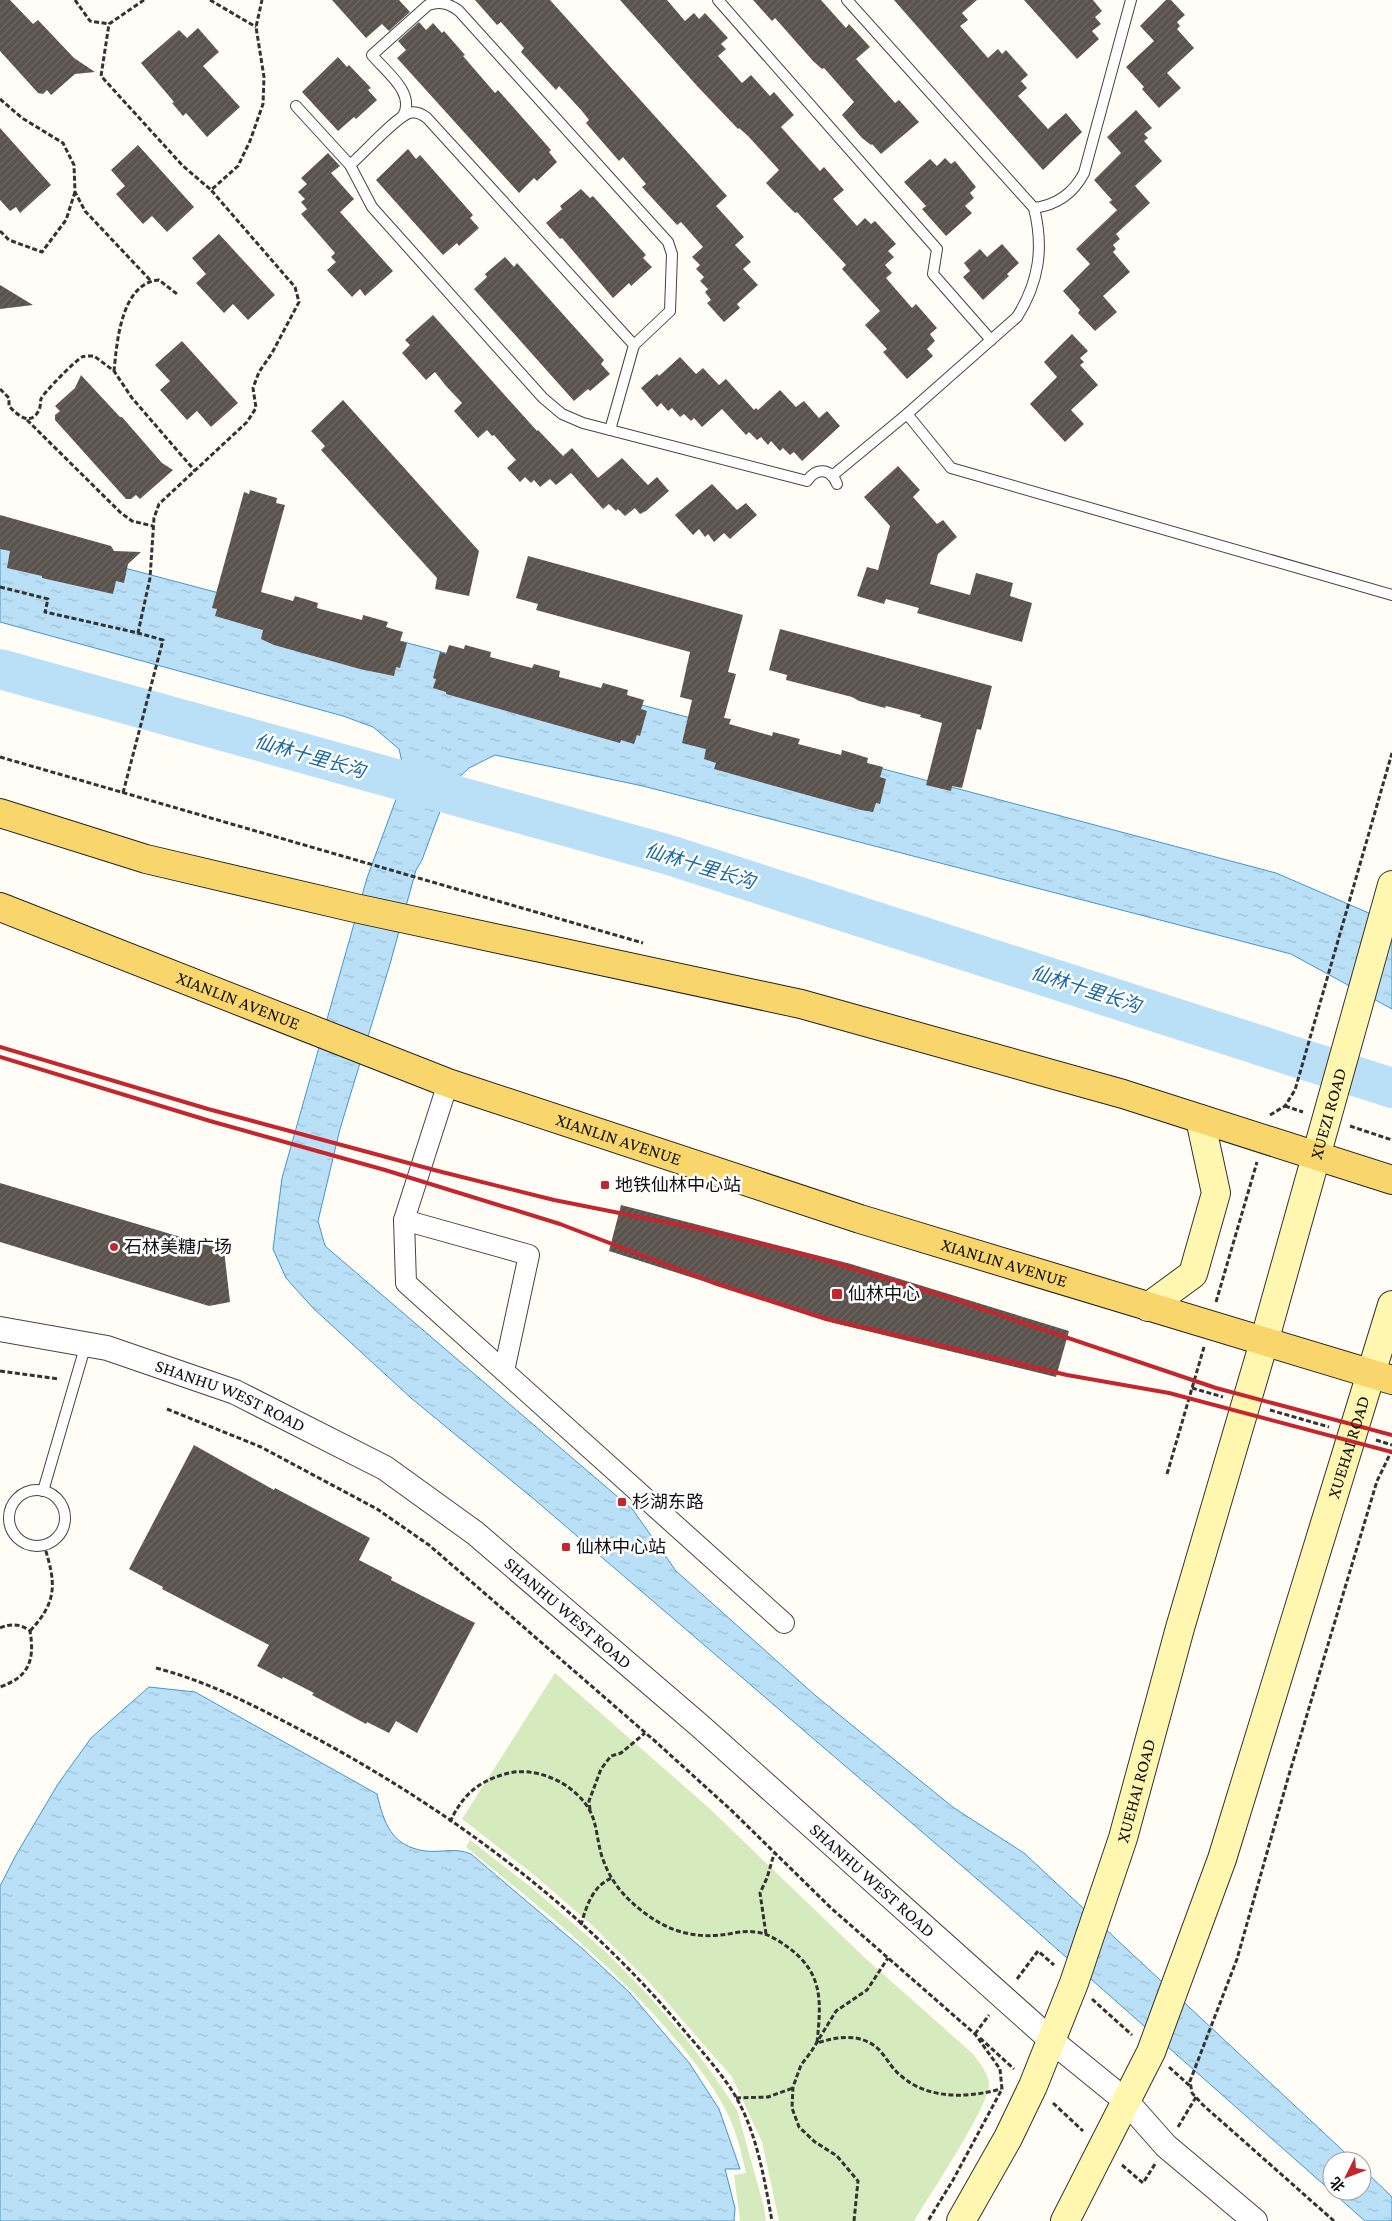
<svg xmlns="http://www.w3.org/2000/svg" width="1392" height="2221" viewBox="0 0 1392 2221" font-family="'Crimson Pro','Noto Sans SC',serif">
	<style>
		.grass { fill: #d5ebbd }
		.water { fill: url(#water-ripples); stroke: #3f96cf }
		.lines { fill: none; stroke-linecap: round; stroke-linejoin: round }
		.river { stroke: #b9e0f7; stroke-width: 40 }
		.building { fill: url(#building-hatch) }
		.service-casing { stroke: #444; stroke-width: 12 }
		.minor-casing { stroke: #444; stroke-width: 22 }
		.tertiary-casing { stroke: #444; stroke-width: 26 }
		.secondary-casing { stroke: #333; stroke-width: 30 }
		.primary-casing { stroke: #222; stroke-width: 30 }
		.path { stroke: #333; stroke-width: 3; stroke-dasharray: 5 2.5; stroke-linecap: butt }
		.service { stroke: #fff; stroke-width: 10 }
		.minor { stroke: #fff; stroke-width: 20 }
		.tertiary { stroke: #fff; stroke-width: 24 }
		.secondary { stroke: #fff6b0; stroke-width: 28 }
		.primary { stroke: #f9d66b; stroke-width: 28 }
		.rail { stroke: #c4262e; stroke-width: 4 }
		.poi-dot { fill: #c4262e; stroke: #fff; stroke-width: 2 }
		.labels { text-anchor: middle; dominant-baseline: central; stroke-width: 5; stroke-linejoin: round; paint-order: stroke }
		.street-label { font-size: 18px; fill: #111; stroke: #fff }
		.poi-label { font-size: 18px; fill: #111; stroke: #fff; text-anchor: start }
		.water-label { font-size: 19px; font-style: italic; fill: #1768a6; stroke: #fff }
	</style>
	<defs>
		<pattern id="water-ripples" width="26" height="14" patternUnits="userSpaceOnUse" patternTransform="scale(1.25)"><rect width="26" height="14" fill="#b9e0f7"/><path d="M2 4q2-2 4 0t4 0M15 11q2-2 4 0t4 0" fill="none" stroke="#9ebfd3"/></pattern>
		<pattern id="building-hatch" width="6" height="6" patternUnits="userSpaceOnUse" patternTransform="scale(1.25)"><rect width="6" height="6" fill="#5a524d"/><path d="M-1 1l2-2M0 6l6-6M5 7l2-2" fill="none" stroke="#6d6662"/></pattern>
	</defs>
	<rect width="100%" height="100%" fill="#fffdf5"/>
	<g class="grass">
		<path d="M 555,1673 L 709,1808 L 865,1958 L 973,2054 C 979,2062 989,2074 989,2084 C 990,2105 928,2198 914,2221 L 779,2221 L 762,2142 L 732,2077 L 651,1984 L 593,1926 L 533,1874 L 462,1819 Z"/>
		<path d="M 470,1840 L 532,1888 L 607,1953 L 650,1997 L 687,2040 L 712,2073 L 737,2110 L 764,2207 L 766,2221 L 740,2221 L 734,2175 L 746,2173 C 741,2150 735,2126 723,2105 C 709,2079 690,2056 671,2034 C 611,1963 538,1906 466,1847 Z"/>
	</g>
	<g class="water">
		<polygon points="0,535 1276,873 1392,923 1392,1009 1291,954 643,786 495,755 469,768 449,787 422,860 416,870 390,964 340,1129 318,1221 325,1246 633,1510 676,1571 816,1696 954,1808 1024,1853 1354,2161 1332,2161 1332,2191 1362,2191 1362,2168 1392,2197 1392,2221 1365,2221 998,1897 535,1500 411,1398 313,1308 286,1278 273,1249 282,1178 367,878 405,775 399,749 373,727 343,716 0,622"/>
		<path d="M 149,1687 L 195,1692 L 377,1794 C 384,1823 391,1846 425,1851 C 442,1853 454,1847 471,1854 L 584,1950 L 629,1992 L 690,2064 L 719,2109 L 740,2169 L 725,2169 L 735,2208 L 734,2221 L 0,2221 L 0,1886 L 16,1855 L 58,1784 L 91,1738 Z"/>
	</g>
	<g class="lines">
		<polyline class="river" points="0,669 666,854 1392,1088"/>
	</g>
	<g class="building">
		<polygon points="0,0 10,0 33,24 38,20 74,58 95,72 75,74 51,95 47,90 43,94 38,93 0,51"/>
		<polygon points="332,0 399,0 410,12 389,31 382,24 366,38"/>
		<polygon points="475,0 550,0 727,196 716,206 744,237 735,245 751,262 743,269 758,285 737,304 740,308 724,322 707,303 711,300 705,292 708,289 700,281 704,277 696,269 700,265 692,257 703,247 681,222 677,225 642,187 646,184 623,157 619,161 586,123 589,120 582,111 559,86 556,90 521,52 524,48 501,22 497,25"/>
		<polygon points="620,0 667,0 685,21 694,13 699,19 705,13 728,38 721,44 726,49 718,56 742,83 751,75 770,96 774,92 794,115 781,127 820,171 824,167 844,190 833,199 857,226 865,218 871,224 875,221 896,244 888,251 894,257 885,265 892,273 886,278 912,308 916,304 937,328 930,334 935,341 927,349 933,356 907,379 883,352 887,349 865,325 880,311 842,269 846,265 797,212 795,213 787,205 766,183 779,170 748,136 739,128 738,129 698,87"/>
		<polygon points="753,0 821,0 846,28 849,24 870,47 856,59 895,103 899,100 919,122 881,154 872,144 871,145 862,138 842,115 854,102 824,68 822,69 813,61 775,18 772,21"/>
		<polygon points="894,0 977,0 962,13 968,20 960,26 988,58 998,49 1002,54 1006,50 1028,75 1021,81 1027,88 1018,96 1048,129 1066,113 1082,132 1043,170"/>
		<polygon points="1024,0 1093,0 1102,11 1095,17 1101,24 1092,31 1099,39 1077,59"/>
		<polygon points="1166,0 1171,0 1185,15 1177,22 1180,26 1177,29 1194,48 1167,73 1181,88 1159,108 1142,89 1144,87 1126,67 1154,41 1140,26"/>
		<polygon points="419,22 426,30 433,23 442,33 444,31 465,55 463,56 495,93 498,90 551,150 549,152 557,162 537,181 534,178 519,193 397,58 406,50 398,41"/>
		<polygon points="198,28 219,52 203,66 240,107 207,137 186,113 183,116 172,103 174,102 141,63 179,30 187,38"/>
		<polygon points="338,57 347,67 349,65 371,88 368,90 377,100 356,119 354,117 338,131 302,92"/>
		<polygon points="1136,110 1152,128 1144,134 1148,138 1144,141 1162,161 1135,186 1150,203 1116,234 1120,239 1113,245 1116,249 1113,252 1130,272 1103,296 1117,312 1095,331 1078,313 1080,310 1063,291 1090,264 1076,249 1117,210 1109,202 1112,200 1094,180 1121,153 1107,137"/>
		<polygon points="0,128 51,185 20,213 16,207 10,211 0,200"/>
		<polygon points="138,145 194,207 167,232 152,216 143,224 116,194 125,186 111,170"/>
		<polygon points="408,149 416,159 420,155 473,215 470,218 479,228 459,246 457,243 443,255 376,180"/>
		<polygon points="328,153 340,166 331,173 354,199 340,212 393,271 365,296 360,289 352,297 327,270 336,262 331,257 335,253 301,214 307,209 301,202 305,199 298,192 307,184 301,178"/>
		<polygon points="945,158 951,164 955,161 976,187 970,193 974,198 965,206 972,213 946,236 922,209 926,206 904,182 930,159 937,166"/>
		<polygon points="581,189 590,198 593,196 646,255 643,258 652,267 631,286 629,283 613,298 562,238 560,239 546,223 562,209 560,206"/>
		<polygon points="219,234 275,295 248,320 233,304 224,313 196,283 206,274 192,258"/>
		<polygon points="1002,244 1019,263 1007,274 1009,276 983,300 963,277 970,271 964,263 980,249 987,257"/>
		<polygon points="505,257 514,267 517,263 604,360 601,364 610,374 590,391 588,389 574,401 474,289 487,277 485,274"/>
		<polygon points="0,285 33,305 0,309"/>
		<polygon points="433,315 537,431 538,430 563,456 572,448 598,478 622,458 648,485 657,477 669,491 646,511 640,514 635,508 625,516 618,509 616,511 609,504 603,509 571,473 556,485 550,479 540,487 534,480 531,483 525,477 520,482 507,468 516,460 494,435 492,436 487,430 478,438 454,411 462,403 446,386 435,372 426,380 402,353 410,345 405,340"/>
		<polygon points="1072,334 1088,351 1080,358 1084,362 1080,365 1098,385 1071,410 1084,424 1065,442 1030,404 1057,377 1044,362"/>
		<polygon points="182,341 238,403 211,427 197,411 187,420 160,390 170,381 155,365"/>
		<polygon points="680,357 696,374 703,368 719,385 726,379 754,410 756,408 758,410 780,390 796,407 804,401 819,418 827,411 840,426 802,461 794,452 790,455 783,448 780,451 771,441 768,445 761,437 757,440 749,432 746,435 722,409 702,427 694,418 691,421 684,414 680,417 672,408 668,411 661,403 657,407 641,388 657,374 659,376"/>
		<polygon points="81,375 120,417 122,417 162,463 173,470 140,499 136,495 131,499 126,499 55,420 55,415 60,411 55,406 75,388"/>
		<polygon points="343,400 479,551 469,596 435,589 437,578 321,450 325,446 311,431"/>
		<polygon points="898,466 920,490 913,497 937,524 943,520 957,537 938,554 930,584 970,595 976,573 1013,583 1010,596 1032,603 1022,642 917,613 919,608 886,599 884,604 857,596 867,567 878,570 890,526 864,497"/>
		<polygon points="712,484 737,510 746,503 757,515 730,539 724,533 714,542 708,534 705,537 699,529 693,535 675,515"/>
		<polygon points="250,490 277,498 276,503 285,505 261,592 293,601 295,596 318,603 317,608 362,620 363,615 388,622 386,627 403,632 400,641 407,643 400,668 396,667 394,676 360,669 274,645 261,639 263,630 215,616 217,609 212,608 244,492 249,494"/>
		<polygon points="0,515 111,546 114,551 141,552 128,564 124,583 116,581 113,594 42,578 42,576 7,568 10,551 0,549"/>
		<polygon points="528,556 743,615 728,672 736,674 724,718 731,719 729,724 772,736 773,732 800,739 798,744 841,755 842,750 868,758 867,763 883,767 880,777 886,779 880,804 876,803 873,812 861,810 714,769 716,763 704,759 706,749 682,743 692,700 680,697 690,652 536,610 538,604 516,598"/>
		<polygon points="780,629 992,686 981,730 977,729 962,788 952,786 951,791 926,785 942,723 920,717 921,715 886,706 885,708 859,701 852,697 786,680 787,675 769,670"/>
		<polygon points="449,645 464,649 465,645 491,652 490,657 532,668 534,664 560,671 559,677 601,688 603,683 628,690 627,695 644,700 641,709 647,711 640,736 637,735 634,744 621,740 620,743 446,694 446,692 433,688 436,679 433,678 440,652 446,654"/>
		<polygon points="0,1183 224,1250 230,1302 209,1306 0,1242"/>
		<polygon points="621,1205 851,1264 1069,1331 1056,1377 834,1323 609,1251"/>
		<polygon points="194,1445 274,1490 275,1488 370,1538 359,1560 392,1577 391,1580 475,1623 417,1733 396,1721 389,1733 367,1722 366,1724 312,1695 314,1693 283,1677 282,1679 257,1666 269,1645 162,1589 163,1587 129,1569"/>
	</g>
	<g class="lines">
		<defs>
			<g id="service">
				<polyline points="718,0 937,249 933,274 991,340"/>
				<path d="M 847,0 L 1034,208 C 1044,248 1039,282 1017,317 L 907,414"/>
				<path d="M 296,106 L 350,165 L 372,207 L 543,398 L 562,414 L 583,423 L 807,481 C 816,467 831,468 837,484"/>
				<path d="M 403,116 C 416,93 386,72 372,55 L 428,5 C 440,1 449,3 459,11 L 668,242 L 672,254 L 670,311 L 634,345"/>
				<path d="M 350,165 C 363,154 395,118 409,113 C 416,111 422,114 427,118 L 634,345 L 610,430"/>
				<path d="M 1034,208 C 1057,205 1073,194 1084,173 L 1131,0"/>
				<polyline points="832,476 907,414 951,468 1392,595"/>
				<circle cx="37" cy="1518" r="28"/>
				<polyline points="43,1491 86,1344"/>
			</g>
			<g id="minor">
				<polyline points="448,1083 404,1220 406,1283 784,1623"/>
				<polyline points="404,1220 529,1255 504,1371"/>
			</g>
			<g id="tertiary">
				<path id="s1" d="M 0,1329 L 107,1348 L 235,1392 L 385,1468 L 475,1533 L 699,1725 L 1052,2041 L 1127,2102 L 1166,2146 L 1255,2221"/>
			</g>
			<g id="secondary">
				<polyline points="1148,1307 1193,1274 1216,1193 1200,1119"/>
				<path id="s2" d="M 961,2221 L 1008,2138 L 1033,2086 L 1074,1983 L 1123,1838 L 1180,1628 L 1264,1342 L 1392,885"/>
				<path id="s3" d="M 1065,2221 L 1151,2052 L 1222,1859 L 1392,1305"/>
			</g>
			<g id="primary">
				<polyline points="0,813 146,859 355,908 801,1004 1123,1094 1392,1180"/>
				<path id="s4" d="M 0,907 L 448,1083 L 860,1219 L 1392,1380"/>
			</g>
		</defs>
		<use href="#service" class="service-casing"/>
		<use href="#minor" class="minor-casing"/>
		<use href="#tertiary" class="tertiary-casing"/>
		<use href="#secondary" class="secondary-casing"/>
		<use href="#primary" class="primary-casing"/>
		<g class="path">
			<polyline points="75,0 90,21 109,24"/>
			<polyline points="144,0 109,24 101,76 183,166 211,190"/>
			<polyline points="210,0 256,27"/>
			<polyline points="0,99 22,118 63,143 74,165 75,192 85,211 151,281"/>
			<polyline points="0,231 9,240 42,252 66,220 75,192"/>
			<path d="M 114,371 C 117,342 121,283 159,280 L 177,294"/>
			<path d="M 0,389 L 9,398 L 9,406 C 17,415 31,427 39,410 C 41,406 40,402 41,399 C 44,392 75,361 82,357 C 85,356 90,356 94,356 L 114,371 L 132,398 L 195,471"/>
			<polyline points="27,420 121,513 132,521 153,526"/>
			<polyline points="0,587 48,599 45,612 138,633 150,578 154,518 159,504 247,422 256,408 253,388 259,372 272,353 299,302 295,287 211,190 238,166 250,141 263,104 264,77 256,27 262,0"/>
			<polyline points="0,757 643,943"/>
			<polyline points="123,793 163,640 138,633"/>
			<polyline points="1285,1106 1303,1112"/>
			<polyline points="1270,1115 1285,1106 1295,1090 1392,753"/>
			<polyline points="1350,1126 1392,1140"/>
			<polyline points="1216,1302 1257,1162"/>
			<polyline points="0,1371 59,1379"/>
			<polyline points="1192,1388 1223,1397"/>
			<polyline points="167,1409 261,1447 377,1509 429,1545 656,1742 730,1809 831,1908 975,2034 1000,2069 1002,2089 953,2180 928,2221"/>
			<polyline points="1270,1410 1329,1427"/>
			<polyline points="1376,1440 1392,1445"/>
			<polyline points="1167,1474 1204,1347"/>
			<path d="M 0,1628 C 11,1623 21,1624 30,1631 C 35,1660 29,1677 0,1687"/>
			<path d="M 30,1631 C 58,1601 56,1583 44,1545"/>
			<path d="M 156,1668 C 206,1681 249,1703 295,1727 C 439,1802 578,1903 682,2028 C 699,2048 717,2068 731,2089 C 756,2127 764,2177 772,2221"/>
			<polyline points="590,1810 589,1801 601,1769 611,1756 621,1753 645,1733"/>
			<path d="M 450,1822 C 462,1796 477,1782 505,1774 C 535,1765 575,1783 590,1811 C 598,1826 597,1846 604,1862 C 612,1884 628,1901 646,1914 C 669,1931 693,1938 721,1935 C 732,1934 744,1930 755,1932 C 768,1933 779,1941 789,1948 C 824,1974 821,2003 817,2043 C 837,2037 856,2033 875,2046 C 885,2054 890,2067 900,2075 C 928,2100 967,2098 1001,2089"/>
			<path d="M 581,1925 C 586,1907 593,1885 612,1878"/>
			<polyline points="766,1934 760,1893 767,1878 774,1854"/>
			<polyline points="1017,1979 1038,1951 1054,1965"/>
			<polyline points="1092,1999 1132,2035"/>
			<polyline points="975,2034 989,2015"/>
			<polyline points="980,2038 1014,2069"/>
			<polyline points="1169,2067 1190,2086"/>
			<polyline points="736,2098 768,2097 793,2088"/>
			<polyline points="1053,2103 1083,2131"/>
			<polyline points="1178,2127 1196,2097"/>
			<polyline points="1122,2165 1143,2183 1155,2164"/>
			<polyline points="854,2221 858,2181 837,2156 815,2142 799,2127 792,2108 793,2087 801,2065 811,2052 836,2011 867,1990 888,1958"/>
			<polyline points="1334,2221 1203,2105 1192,2093 1190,2081 1237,1959 1288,1778 1377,1481 1392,1450"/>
		</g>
		<use href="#service" class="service"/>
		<use href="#minor" class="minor"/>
		<use href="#tertiary" class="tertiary"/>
		<use href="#secondary" class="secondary"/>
		<use href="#primary" class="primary"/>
		<g class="rail">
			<polyline points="0,1047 208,1109 438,1171 554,1200 700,1229 818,1258 953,1299 1216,1388 1392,1435"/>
			<polyline points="0,1057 210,1121 385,1170 560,1224 714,1283 826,1319 1067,1375 1169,1393 1392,1452"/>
		</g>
	</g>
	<g class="poi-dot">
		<rect x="600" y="1180" width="10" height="10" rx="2.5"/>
		<circle cx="114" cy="1247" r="5"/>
		<rect x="831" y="1288" width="12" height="12" rx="2.5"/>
		<rect x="617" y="1497" width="10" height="10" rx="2.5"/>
		<rect x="561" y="1542" width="10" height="10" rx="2.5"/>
	</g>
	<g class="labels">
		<g class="street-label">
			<text stroke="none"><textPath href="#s4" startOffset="256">XIANLIN AVENUE</textPath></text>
			<text stroke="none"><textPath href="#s2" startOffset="1170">XUEZI ROAD</textPath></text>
			<text stroke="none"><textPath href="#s4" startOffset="661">XIANLIN AVENUE</textPath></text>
			<text stroke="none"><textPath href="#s4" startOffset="1066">XIANLIN AVENUE</textPath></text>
			<text stroke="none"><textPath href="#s1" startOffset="241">SHANHU WEST ROAD</textPath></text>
			<text stroke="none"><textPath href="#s3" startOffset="826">XUEHAI ROAD</textPath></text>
			<text stroke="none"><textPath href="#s1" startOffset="646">SHANHU WEST ROAD</textPath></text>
			<text stroke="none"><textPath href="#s2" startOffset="466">XUEHAI ROAD</textPath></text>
			<text stroke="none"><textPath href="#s1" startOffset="1051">SHANHU WEST ROAD</textPath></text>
		</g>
		<g class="poi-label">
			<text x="615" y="1185">地铁仙林中心站</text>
			<text x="124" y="1247">石林美糖广场</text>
			<text x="848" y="1294">仙林中心</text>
			<text x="632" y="1502">杉湖东路</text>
			<text x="576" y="1547">仙林中心站</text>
		</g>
		<g class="water-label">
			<text transform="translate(310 756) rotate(16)">仙林十里长沟</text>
			<text transform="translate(700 866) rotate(17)">仙林十里长沟</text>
			<text transform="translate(1086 989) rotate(18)">仙林十里长沟</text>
		</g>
	</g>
	<g transform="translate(1347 2176) rotate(228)"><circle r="24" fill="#ffffff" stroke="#a0a0a0"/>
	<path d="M0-4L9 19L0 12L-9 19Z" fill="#c4262e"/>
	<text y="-8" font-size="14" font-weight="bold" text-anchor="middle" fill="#111111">北</text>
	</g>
</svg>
